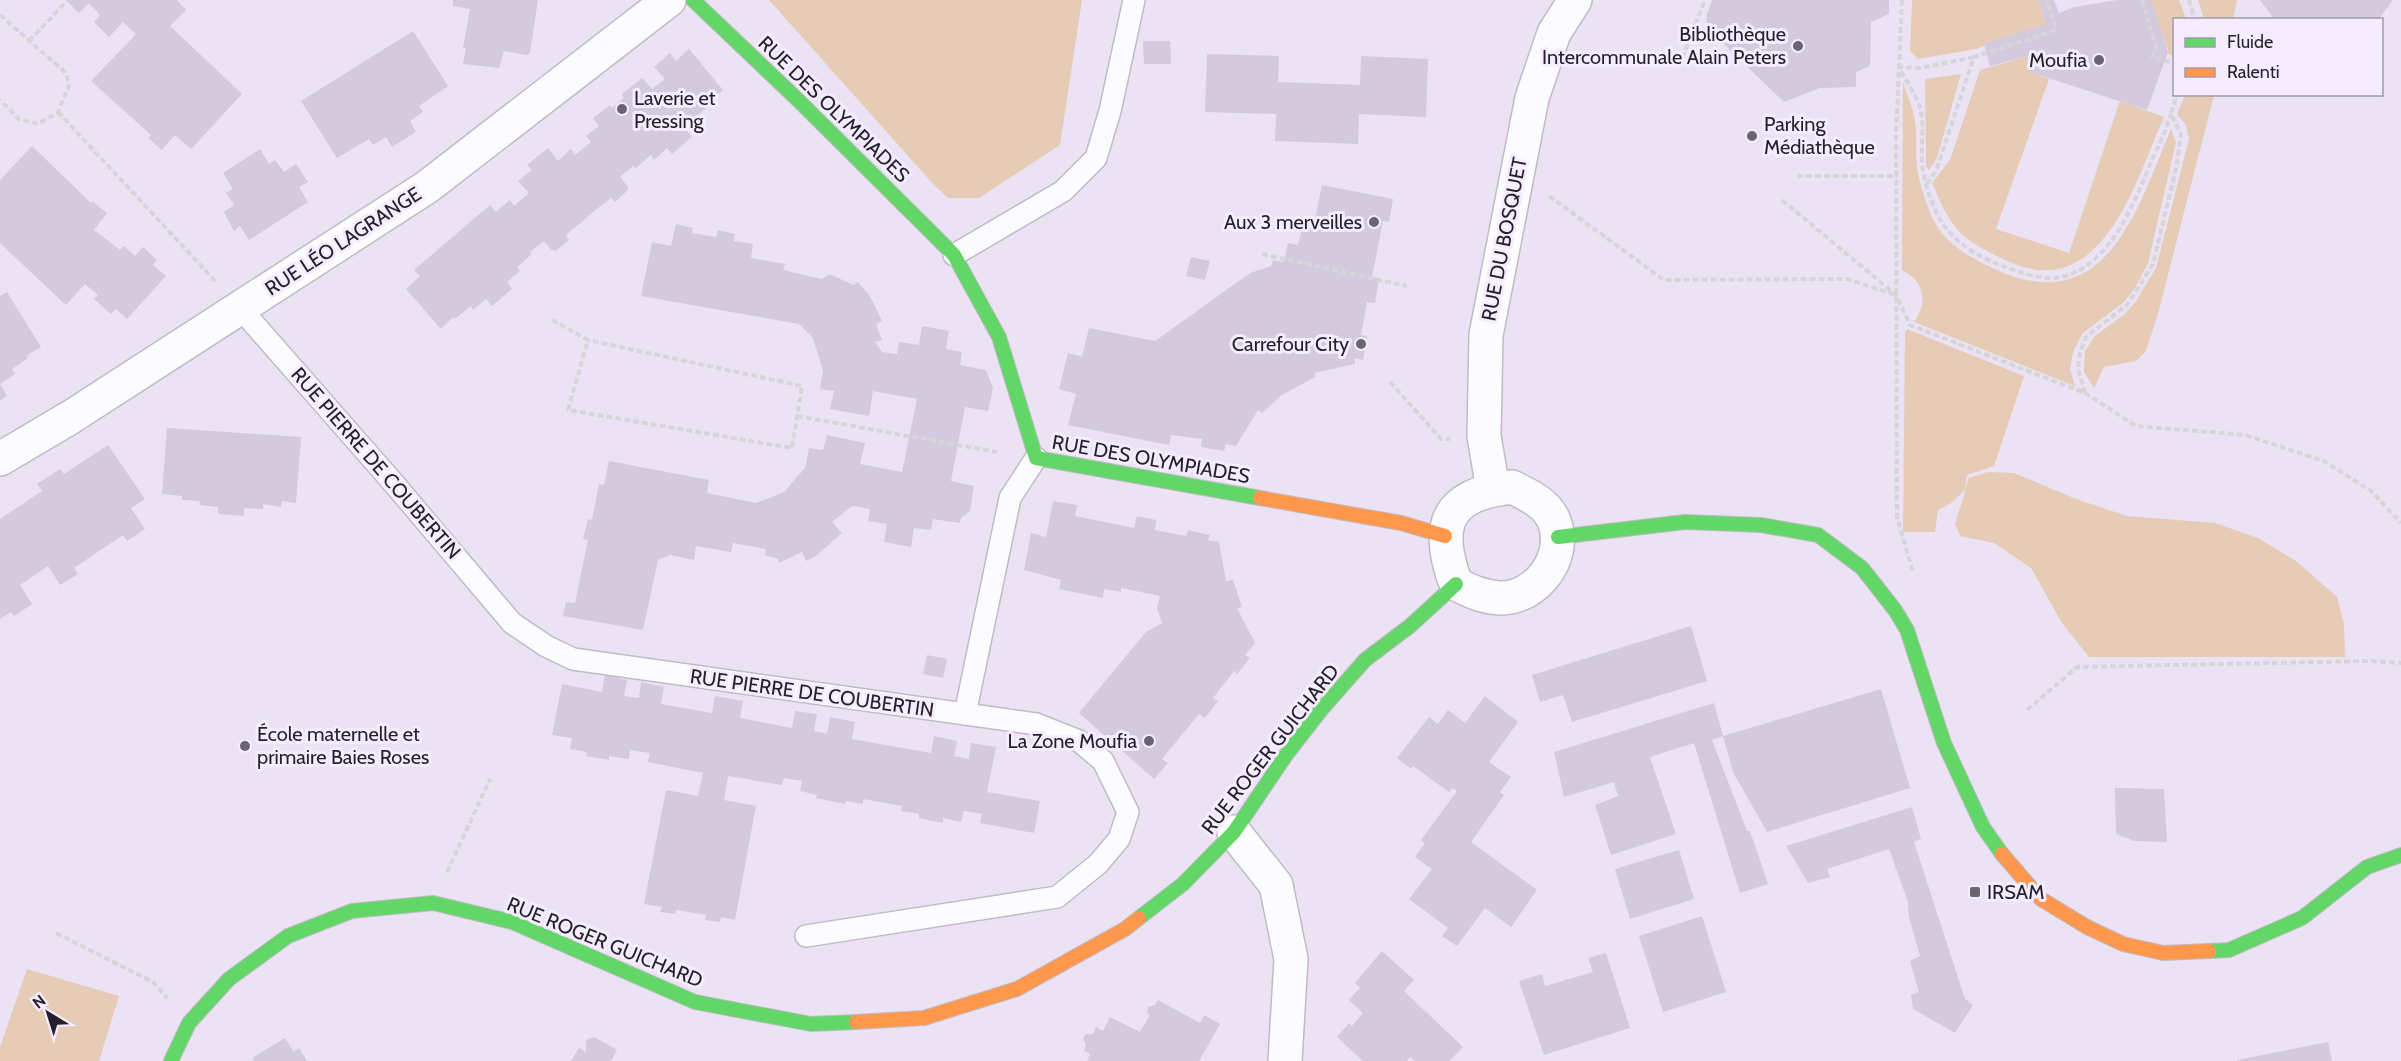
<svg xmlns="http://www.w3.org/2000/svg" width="2401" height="1061" viewBox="0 0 2401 1061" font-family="Cabin,sans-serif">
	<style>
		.green { fill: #e6ccb6 }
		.building { fill: #d3cadd }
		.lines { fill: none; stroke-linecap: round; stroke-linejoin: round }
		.lane-casing { stroke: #c1bac7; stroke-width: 24 }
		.street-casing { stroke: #c1bac7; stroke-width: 36 }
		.fast-casing { stroke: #c1bac7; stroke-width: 16 }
		.slow-casing { stroke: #c1bac7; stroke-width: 16 }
		.path { stroke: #d7d5d9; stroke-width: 4; stroke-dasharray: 6 3; stroke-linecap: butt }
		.lane { stroke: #fcfbfd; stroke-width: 21 }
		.street { stroke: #fcfbfd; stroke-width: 33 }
		.fast { stroke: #63d668; stroke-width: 14 }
		.slow { stroke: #ff974d; stroke-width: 14 }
		.poi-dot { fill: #6a6471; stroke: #f5ecff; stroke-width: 2 }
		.labels { text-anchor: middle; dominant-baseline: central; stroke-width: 6; stroke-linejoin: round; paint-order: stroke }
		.poi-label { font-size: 20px; fill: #241f2a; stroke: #f5ecff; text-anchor: end }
		.street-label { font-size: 20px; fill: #241f2a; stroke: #f5ecff }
	</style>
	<rect width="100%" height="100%" fill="#ebe3f4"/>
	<g class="green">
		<polygon points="769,0 1082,0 1060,145 979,198 948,198 934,185"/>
		<polygon points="1912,0 2039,0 2046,24 1976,49 1918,59 1910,51"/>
		<polygon points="2149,0 2179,0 2186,19 2174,20 2174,57 2167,53 2168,50"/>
		<polygon points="2198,0 2237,0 2233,19 2204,19"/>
		<path d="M 2035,54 L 2030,72 L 2049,79 L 1996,229 L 2069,253 L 2120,101 L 2164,117 C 2135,182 2102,307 2005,260 C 1959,238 1952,230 1932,183 L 1950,160 L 1980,70 Z"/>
		<polygon points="1961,74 1937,158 1929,170 1926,166 1925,79"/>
		<path d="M 1903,82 C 1906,93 1912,105 1914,116 C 1918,133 1915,150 1917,167 C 1919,182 1925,200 1931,215 C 1944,245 1971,258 1999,271 C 2108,318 2138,207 2171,129 L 2176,142 L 2148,263 L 2135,288 L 2124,302 L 2083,333 L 2073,352 L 2070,369 L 2075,386 L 1914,322 C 1928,302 1925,282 1902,270 Z"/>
		<polygon points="2185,95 2214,95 2159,310 2146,351 2136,361 2104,367 2094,388 2084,372 2085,351 2095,336 2125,314 2136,301 2156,268 2189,139 2186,125 2177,114"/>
		<polygon points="1907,329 2024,376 1994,466 1967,475 1965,489 1969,478 1988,472 2014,473 2076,499 2127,516 2215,523 2258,538 2296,561 2337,597 2344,624 2345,657 2089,657 2062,623 2031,568 1994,543 1960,536 1955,524 1966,489 1951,503 1938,510 1935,532 1903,532 1905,333"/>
		<polygon points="27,969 119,996 99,1061 0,1061 0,1047"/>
	</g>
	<g class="building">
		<polygon points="66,0 177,0 186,10 170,26 242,94 191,149 175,135 162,150 148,138 151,135 91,81 136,34 123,22 109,37 94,22 100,15 89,3 79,13"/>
		<polygon points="453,0 538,0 530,53 527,55 504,51 499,68 463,64 466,48 463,48 470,9 453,6"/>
		<polygon points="1712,0 1889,0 1889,14 1871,22 1870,66 1856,72 1856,87 1820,88 1784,102 1706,27 1707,14"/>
		<polygon points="2039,0 2054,0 2059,13 2075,7 2117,0 2151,0 2168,52 2147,110 2030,72 2035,54 1990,66 1984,44 2046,24"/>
		<polygon points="2260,0 2393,0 2378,20 2275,20"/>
		<polygon points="413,31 448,86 419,106 423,112 410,121 416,132 392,147 386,137 373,145 369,139 337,158 301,101"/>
		<polygon points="1143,41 1170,41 1171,64 1144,64"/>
		<polygon points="689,49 723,90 710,101 712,103 697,116 700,120 687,131 692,137 672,154 667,148 654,160 651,155 636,168 633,166 620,177 628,187 628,190 615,202 611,198 598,208 566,235 569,240 556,251 551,250 544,241 530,252 532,254 517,267 520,271 507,282 512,289 492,306 486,299 473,310 471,306 455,319 453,317 441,329 406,289 420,276 414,270 490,205 496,212 510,200 514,206 529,193 518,181 532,170 527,165 548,148 558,161 571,149 575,155 591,142 586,136 599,126 593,118 610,105 612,108 624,98 622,94 642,78 652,89 665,79 654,67 670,53 676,61"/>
		<polygon points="1207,54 1279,56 1278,82 1360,85 1361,56 1428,59 1426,117 1359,114 1358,144 1275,141 1276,114 1205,112"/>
		<polygon points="32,146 91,203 92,201 107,213 94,230 120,250 124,246 135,256 143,247 157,260 153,265 166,276 127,319 116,309 111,314 94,299 98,295 85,284 66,305 0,243 0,180"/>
		<polygon points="260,149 269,164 275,160 284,172 296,164 308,182 299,187 308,202 249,240 240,226 234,231 224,212 234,205 226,193 233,189 223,173"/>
		<polygon points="1322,185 1393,199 1389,222 1383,221 1372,277 1379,278 1375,303 1367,302 1361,335 1367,336 1363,360 1355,358 1355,364 1314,373 1315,377 1282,395 1262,413 1258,410 1236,446 1226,444 1224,451 1201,447 1202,439 1171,435 1169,445 1068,425 1076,394 1059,389 1068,353 1082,357 1089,328 1155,341 1250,273 1271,266 1273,260 1284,262 1288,243 1298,245 1304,221 1314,224"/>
		<polygon points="676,224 693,228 692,233 716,237 718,230 735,234 734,241 753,244 751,258 785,264 783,270 822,279 829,274 854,285 858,282 871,298 882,321 876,324 882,340 875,342 882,352 897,354 899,342 919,345 922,326 949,331 946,349 962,352 960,365 986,370 993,388 988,411 965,407 951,481 974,486 970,511 961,518 960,523 933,519 931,530 914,528 911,547 884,542 887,524 868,521 870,509 852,506 832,522 842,533 816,556 806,561 802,552 779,563 778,559 765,555 766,549 733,543 731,552 696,546 694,560 670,555 658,560 643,630 563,616 566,602 575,603 588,540 583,539 588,519 592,520 599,484 604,485 609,461 709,480 707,493 756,503 784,492 805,468 809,448 823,450 827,435 865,443 860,464 902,472 917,399 873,391 869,416 830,409 834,391 820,389 823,371 813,338 799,324 641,296 652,242 671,246"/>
		<polygon points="1191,257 1210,261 1205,280 1186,276"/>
		<polygon points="7,292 41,347 26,356 28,358 12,369 15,374 0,384 0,296"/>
		<polygon points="0,384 7,396 0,401"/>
		<polygon points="167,428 301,437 296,503 282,501 281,507 263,504 263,509 244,508 244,516 218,514 218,507 199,505 200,501 182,500 182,496 162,494"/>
		<polygon points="108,445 145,499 131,508 145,529 127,541 123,535 74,568 78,574 60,585 48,566 20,585 32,604 14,616 11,612 0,619 0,519 42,491 37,484 60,469 64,474"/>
		<polygon points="1053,501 1077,505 1075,516 1134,528 1137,516 1156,520 1155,530 1186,536 1188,530 1210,535 1208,540 1219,542 1226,581 1233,580 1242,607 1237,608 1255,643 1245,655 1250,658 1237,674 1234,671 1213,698 1218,701 1205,718 1199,714 1162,759 1168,763 1154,779 1079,713 1146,632 1162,623 1157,608 1160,596 1121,588 1121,592 1104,589 1103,598 1059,589 1061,580 1024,570 1031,533 1046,537"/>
		<polygon points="1691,626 1707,681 1572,722 1563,695 1540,702 1532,675"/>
		<polygon points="927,655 947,659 943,678 923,674"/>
		<polygon points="605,675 627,680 624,696 639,698 641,682 664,687 661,704 712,713 715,696 743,701 740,718 792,728 795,711 817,714 814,731 827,734 830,717 855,722 852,739 931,753 934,736 957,741 954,756 969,759 971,743 996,747 987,792 1040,801 1034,833 980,823 982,814 964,811 961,822 943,818 943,823 919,818 919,814 901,811 902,806 863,799 863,804 846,801 845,804 816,798 817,795 800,791 802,781 784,778 782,785 728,776 724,800 756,806 735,920 721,917 720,922 705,920 706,915 676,910 675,914 660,912 662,907 644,904 666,790 698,796 703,773 648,762 650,753 630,750 629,759 609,756 609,760 586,756 587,752 570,749 572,738 552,735 562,684 602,692"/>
		<polygon points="1881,689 1910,788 1767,832 1733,772 1723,736"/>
		<polygon points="1485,696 1518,722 1489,762 1511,777 1500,792 1504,795 1471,842 1537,890 1511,927 1485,908 1457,946 1442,936 1448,928 1409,899 1432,869 1415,857 1425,843 1421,840 1457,791 1452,788 1449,792 1413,766 1411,769 1397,758 1429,717 1438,724 1448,710 1465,723"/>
		<polygon points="1714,703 1723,736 1712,740 1747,831 1750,831 1768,884 1740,893 1694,743 1650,757 1676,834 1611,855 1595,805 1618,796 1614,782 1564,797 1554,752"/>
		<polygon points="2115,788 2164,789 2167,842 2134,841 2116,834"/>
		<polygon points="1912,807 1921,839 1914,842 1965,999 1973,1005 1955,1033 1913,1009 1911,995 1919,992 1910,961 1920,956 1909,917 1908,902 1889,849 1827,869 1830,877 1808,883 1786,846"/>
		<polygon points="1679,850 1694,899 1630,919 1615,869"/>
		<polygon points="1702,916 1726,992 1663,1012 1639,936"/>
		<polygon points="1382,951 1414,980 1404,991 1463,1047 1449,1061 1415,1061 1410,1057 1407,1061 1363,1061 1337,1037 1349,1023 1352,1026 1363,1013 1349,1000 1360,988 1355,983"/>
		<polygon points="1606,953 1630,1028 1544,1055 1519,981 1542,974 1545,986 1593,972 1588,958"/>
		<polygon points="1158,1000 1200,1023 1204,1015 1220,1024 1199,1061 1087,1061 1090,1054 1084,1051 1086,1045 1083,1038 1086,1034 1093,1034 1096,1027 1103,1031 1110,1017 1140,1032 1150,1015 1147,1013 1148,1007 1155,1005"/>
		<polygon points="594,1037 617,1050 611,1061 571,1061 579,1048 586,1052 586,1040"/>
		<polygon points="285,1038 294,1052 299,1048 307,1061 254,1061 252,1058"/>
		<polygon points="2328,1042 2332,1061 2237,1061 2237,1060"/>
	</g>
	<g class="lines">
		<defs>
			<g id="lane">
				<polyline points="954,255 1063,191 1096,158 1110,111 1134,0"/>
				<polyline points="240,308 390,479 512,623 546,646 573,659 1036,724 1079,741 1103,761 1128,812 1119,839 1098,864 1057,897 806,936"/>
				<polyline points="965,714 1010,498 1036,458"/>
			</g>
			<g id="street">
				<polyline points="0,459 71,417 427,187 669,0"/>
				<path d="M 1512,487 C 1528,495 1547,503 1554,521 C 1568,557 1537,599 1499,598 C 1483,597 1470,591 1456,584 C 1434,525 1446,494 1512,487 Z"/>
				<polyline points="1493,489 1484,436 1486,335 1532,98 1554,33 1575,0"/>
				<polyline points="1234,832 1276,885 1291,959 1285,1061"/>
			</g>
			<g id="fast">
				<polyline points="693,0 798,100 954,255 999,337 1036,458 1260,498"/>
				<polyline points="1558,537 1685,522 1761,525 1818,535 1862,568 1895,610 1907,630 1944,743 1983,827 2002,854"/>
				<polyline points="1139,918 1183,884 1234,832 1286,755 1321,710 1365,660 1410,626 1456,584"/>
				<polyline points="2209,951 2229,950 2302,918 2367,867 2401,855"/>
				<polyline points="171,1061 189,1023 229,979 288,936 352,911 433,903 512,922 695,1002 811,1024 856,1022"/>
			</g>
			<g id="slow">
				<polyline points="1260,498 1401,523 1445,536"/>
				<polyline points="2002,854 2041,899 2087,927 2123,944 2163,953 2209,951"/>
				<polyline points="856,1022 924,1018 1017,989 1125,929 1139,918"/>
			</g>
		</defs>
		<use href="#lane" class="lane-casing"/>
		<use href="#street" class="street-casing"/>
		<use href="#fast" class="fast-casing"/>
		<use href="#slow" class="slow-casing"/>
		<g class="path">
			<polyline points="1902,0 1896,134 1897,517 1913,572"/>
			<polyline points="2142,0 2156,47 2152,57 2174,63"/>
			<polyline points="2189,0 2195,20"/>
			<polyline points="0,15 66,73 69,86 58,112 38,124 19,119 0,100"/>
			<polyline points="29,41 64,4"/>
			<path d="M 1974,57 L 1921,68 L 1899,67 C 1906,81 1918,97 1921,112 C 1924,128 1921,146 1922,162 C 1923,179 1930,198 1937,214 C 1950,240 1976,256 2003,266 C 2022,273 2045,282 2065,276 C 2112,263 2135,200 2152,160 C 2159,145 2166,130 2171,114"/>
			<polyline points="1682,58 1705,0"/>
			<polyline points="58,112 217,283"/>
			<polyline points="1797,176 1897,176"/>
			<polyline points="1927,184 1936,171 1974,57 2056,30 2047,0"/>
			<polyline points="1549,196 1664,280 1847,279 1893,294"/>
			<polyline points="1782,200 1896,295 1910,325 2085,393 2136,426 2245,435 2324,461 2371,491 2401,523"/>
			<polyline points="1262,254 1407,286"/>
			<polyline points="552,320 588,340 568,410 792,448 802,386 588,340"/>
			<polyline points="1390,382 1441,439 1450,439"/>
			<polyline points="2085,393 2078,369 2080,353 2086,337 2128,304 2153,264 2176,169 2181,134 2171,114 2177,94"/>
			<polyline points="797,416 997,452"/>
			<polyline points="2027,710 2077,667 2371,661 2401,663"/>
			<polyline points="447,872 490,779"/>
			<polyline points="56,933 153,982 167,998"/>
		</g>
		<use href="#lane" class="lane"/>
		<use href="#street" class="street"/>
		<use href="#fast" class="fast"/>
		<use href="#slow" class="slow"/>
	</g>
	<g class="poi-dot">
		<circle cx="1798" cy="46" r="6"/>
		<circle cx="2099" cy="60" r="6"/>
		<circle cx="622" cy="109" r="6"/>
		<circle cx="1752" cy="136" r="6"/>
		<circle cx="1374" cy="222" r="6"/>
		<circle cx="1361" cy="344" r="6"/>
		<circle cx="1149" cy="741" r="6"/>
		<circle cx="245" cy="746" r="6"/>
		<rect x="1969" y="886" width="12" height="12" rx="3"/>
	</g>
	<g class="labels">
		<g class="poi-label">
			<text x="1786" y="34">Bibliothèque<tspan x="1786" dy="23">Intercommunale Alain Peters</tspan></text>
			<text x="2087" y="60">Moufia</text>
			<text x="634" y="98" text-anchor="start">Laverie et<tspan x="634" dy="23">Pressing</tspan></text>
			<text x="1764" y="124" text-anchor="start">Parking<tspan x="1764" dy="23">Médiathèque</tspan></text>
			<text x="1362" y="222">Aux 3 merveilles</text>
			<text x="1349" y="344">Carrefour City</text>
			<text x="257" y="734" text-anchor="start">École maternelle et<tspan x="257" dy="23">primaire Baies Roses</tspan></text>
			<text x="1137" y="741">La Zone Moufia</text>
			<text x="1987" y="892" text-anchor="start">IRSAM</text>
		</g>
		<g class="street-label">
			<text transform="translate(834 109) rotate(44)">RUE DES OLYMPIADES</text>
			<text transform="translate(1504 239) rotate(-79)">RUE DU BOSQUET</text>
			<text transform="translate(343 241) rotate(-33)">RUE LÉO LAGRANGE</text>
			<text transform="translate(1151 459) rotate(10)">RUE DES OLYMPIADES</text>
			<text transform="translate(376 463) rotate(49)">RUE PIERRE DE COUBERTIN</text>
			<text transform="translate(812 693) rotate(8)">RUE PIERRE DE COUBERTIN</text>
			<text transform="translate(1270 749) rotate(-52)">RUE ROGER GUICHARD</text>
			<text transform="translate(605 942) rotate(22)">RUE ROGER GUICHARD</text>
		</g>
	</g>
	<rect x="2173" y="18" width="210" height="78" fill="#f5ecff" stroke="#a19aaa" stroke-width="1.5"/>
	<rect x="2185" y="38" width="30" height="9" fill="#63d668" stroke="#a19aaa" stroke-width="1.5"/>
	<text x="2227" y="48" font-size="18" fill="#241f2a">Fluide</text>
	<rect x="2185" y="68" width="30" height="9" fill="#ff974d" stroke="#a19aaa" stroke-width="1.5"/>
	<text x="2227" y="78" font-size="18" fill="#241f2a">Ralenti</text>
	<g transform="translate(48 1013) rotate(322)" stroke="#f5ecff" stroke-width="4.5" paint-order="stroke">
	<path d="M0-4.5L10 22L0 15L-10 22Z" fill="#241f2a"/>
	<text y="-9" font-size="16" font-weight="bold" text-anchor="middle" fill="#241f2a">N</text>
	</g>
</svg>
